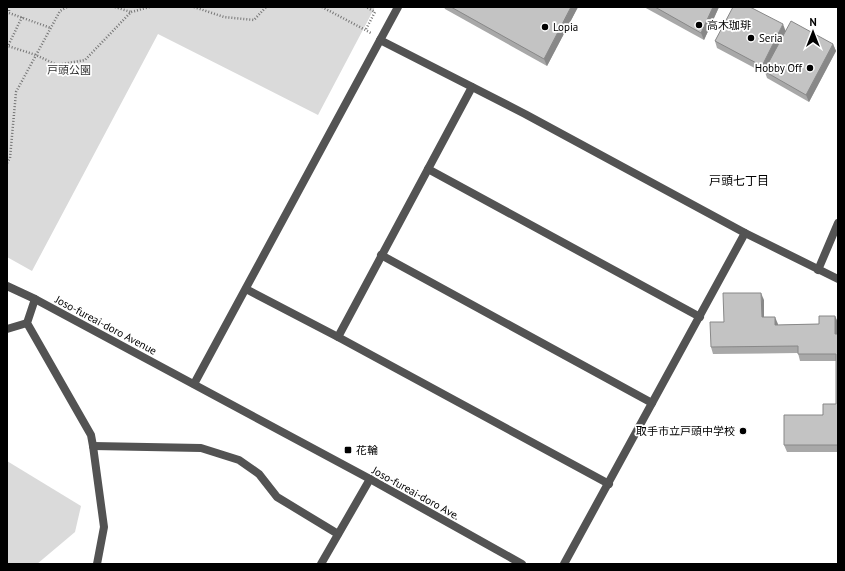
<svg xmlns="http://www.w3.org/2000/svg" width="845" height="571" viewBox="0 0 845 571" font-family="'PT Sans','Noto Sans JP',sans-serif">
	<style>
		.green { fill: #dadada }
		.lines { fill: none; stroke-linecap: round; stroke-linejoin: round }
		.path { stroke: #757575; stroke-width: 2.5; stroke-dasharray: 1 2; stroke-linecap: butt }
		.service { stroke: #535353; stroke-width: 8 }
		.minor { stroke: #535353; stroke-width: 8 }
		.tertiary { stroke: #535353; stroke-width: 8 }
		.wall { fill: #a8a8a8 }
		.shaded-wall { fill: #888 }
		.building { fill: #c3c3c3; stroke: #888 }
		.poi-dot { fill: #000; stroke: #fff; stroke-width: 1.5 }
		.labels { text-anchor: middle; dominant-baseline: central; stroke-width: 3.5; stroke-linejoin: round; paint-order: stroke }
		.poi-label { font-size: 11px; fill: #000; stroke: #fff; text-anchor: start }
		.park-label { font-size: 11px; fill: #313131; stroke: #fff }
		.street-label { font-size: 11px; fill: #000; stroke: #fff }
		.neighbourhood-label { font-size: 12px; fill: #000; stroke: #fff }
	</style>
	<rect width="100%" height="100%" fill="#fff"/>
	<g class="green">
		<polygon points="7,7 375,7 318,115 158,34 32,271 7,257"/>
		<polygon points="7,461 81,506 75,532 37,564 7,564"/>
	</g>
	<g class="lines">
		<g class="path">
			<polyline points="9,7 9,13 51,28"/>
			<polyline points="115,7 131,12"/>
			<polyline points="194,7 224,17 254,20 266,7"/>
			<polyline points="322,7 371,33"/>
			<polyline points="22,17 8,46 36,55 57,65 85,60 131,12 150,7"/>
			<polyline points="366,29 375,12 366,7"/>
			<polyline points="7,163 10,158 16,92 60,11 67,7"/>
		</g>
		<polyline class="service" points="818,270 838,223"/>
		<g class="minor">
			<polyline points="380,40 525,114 745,233 838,279"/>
			<polyline points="428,169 700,317"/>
			<polyline points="381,255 652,403"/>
			<polyline points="246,289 338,337 609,484"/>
			<polyline points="35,299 27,323 91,435 93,446 104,527 97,564"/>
			<polyline points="7,329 27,323"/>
			<polyline points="338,337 472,87"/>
			<polyline points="93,446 201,448 239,460 259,474 277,497 338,534"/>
			<polyline points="321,564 370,479"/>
			<polyline points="564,564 745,233"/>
		</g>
		<g class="tertiary">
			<polyline points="7,286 35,299 370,479 522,564"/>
			<polyline points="194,384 398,7"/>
		</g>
	</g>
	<g class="wall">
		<polygon points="444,7 578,7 547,66 445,9"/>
		<polygon points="644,7 719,7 704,40"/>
		<polygon points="785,31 833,44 836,51 809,102 767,78 765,72 764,73 717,48 715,41"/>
		<polygon points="764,300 764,317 778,325 819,324 835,316 838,323 838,452 787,452 784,445 836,404 836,361 800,361 798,353 713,354 711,347 724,322"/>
	</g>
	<g class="shaded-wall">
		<polygon points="571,7 578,7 547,66 544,59"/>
		<polygon points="713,7 719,7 704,40 701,33"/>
		<polygon points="783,24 786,32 764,73 762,66"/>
		<polygon points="833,44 836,51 809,102 806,95"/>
		<polygon points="761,293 764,300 764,324 762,317"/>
		<polygon points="835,316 838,323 838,341 835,334"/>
		<polygon points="775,317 778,324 778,332 775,325"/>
	</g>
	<g class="building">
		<polygon points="451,7 571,7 544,59"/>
		<polygon points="655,7 713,7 701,33"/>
		<polygon points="733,7 750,7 783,24 762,66 715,41"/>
		<polygon points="791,21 833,44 806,95 764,71"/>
		<polygon points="723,293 761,293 762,317 775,317 775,325 819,324 819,316 835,316 835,334 838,334 838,445 784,445 784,415 823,415 823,404 836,404 836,354 798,354 798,346 711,347 710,322 724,322"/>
	</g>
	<g class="poi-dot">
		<circle cx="699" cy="25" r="4"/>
		<circle cx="545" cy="27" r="4"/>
		<circle cx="751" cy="38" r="4"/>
		<circle cx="810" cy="68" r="4"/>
		<circle cx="743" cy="431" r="4"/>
		<rect x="344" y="446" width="8" height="8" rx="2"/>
	</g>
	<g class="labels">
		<g class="poi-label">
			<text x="707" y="25">高木珈琲</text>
			<text x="553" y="27">Lopia</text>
			<text x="759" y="38">Seria</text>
			<text x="802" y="68" text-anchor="end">Hobby Off</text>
			<text x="735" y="431" text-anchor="end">取手市立戸頭中学校</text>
			<text x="356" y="450">花輪</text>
		</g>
		<g class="park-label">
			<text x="69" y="70">戸頭公園</text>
		</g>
		<g class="street-label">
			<text transform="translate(106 325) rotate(28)">Joso-fureai-doro Avenue</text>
			<text transform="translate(416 493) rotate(29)">Joso-fureai-doro Ave.</text>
		</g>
		<g class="neighbourhood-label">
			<text x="739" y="180">戸頭七丁目</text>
		</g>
	</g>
	<rect width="845" height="571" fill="none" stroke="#000000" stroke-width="16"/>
	<g transform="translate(813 32)" stroke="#ffffff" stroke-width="3" paint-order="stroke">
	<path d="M0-3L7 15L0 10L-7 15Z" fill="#000000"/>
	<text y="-6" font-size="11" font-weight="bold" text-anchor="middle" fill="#000000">N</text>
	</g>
</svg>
